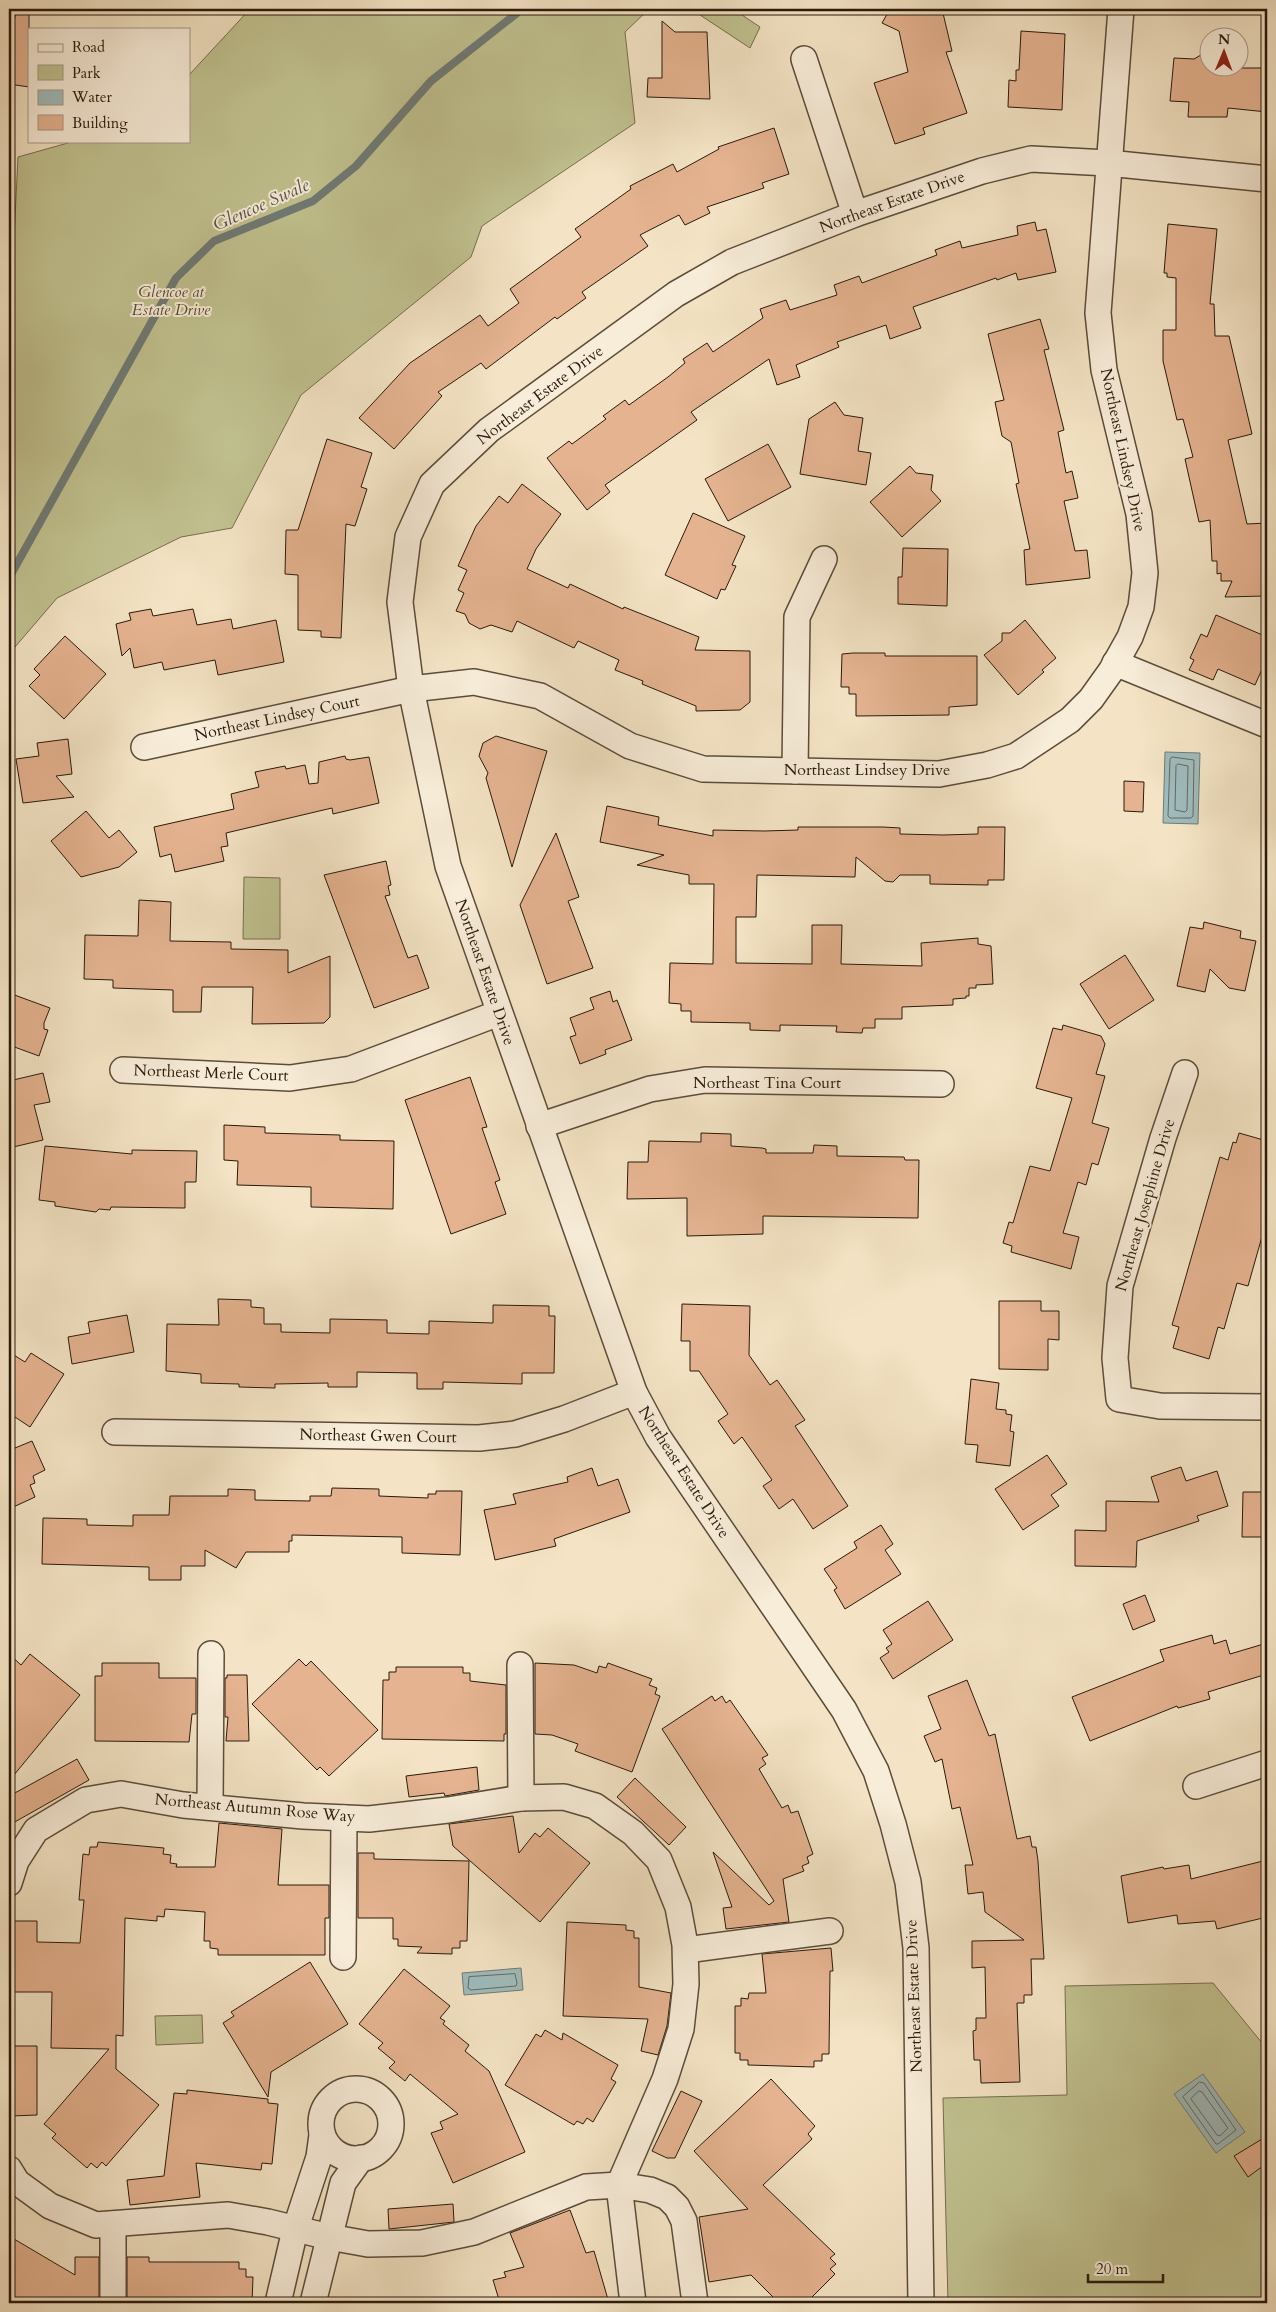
<svg xmlns="http://www.w3.org/2000/svg" width="1276" height="2312" viewBox="0 0 1276 2312" font-family="Cardo,serif">
	<style>
		.green { fill: #c1c290; stroke: #766e4e }
		.water { fill: #9fbcbd; stroke: #707b76 }
		.lines { fill: none; stroke-linecap: round; stroke-linejoin: round }
		.shore { stroke: #646a64; stroke-width: 1 }
		.stream { stroke: #707b76; stroke-width: 8 }
		.building { fill: #e5b390; stroke: #2a190c }
		.minor-casing { stroke: #5c4c3a; stroke-width: 28 }
		.minor { stroke: #f8edd9; stroke-width: 25 }
		.labels { text-anchor: middle; dominant-baseline: central; stroke-width: 4; stroke-linejoin: round; paint-order: stroke }
		.street-label { font-size: 16px; fill: #2a190c; stroke: #f8edd9 }
		.park-label { font-size: 16px; font-style: italic; fill: #574c34; stroke: #f8edd9 }
		.water-label { font-size: 18px; font-style: italic; fill: #53524a; stroke: #f8edd9 }
	</style>
	<rect width="100%" height="100%" fill="#f4e4c5"/>
	<filter id="stains"><feTurbulence type="fractalNoise" baseFrequency=".004" numOctaves="4"/><feColorMatrix values="0 0 0 0 .2 0 0 0 0 .09 0 0 0 0 .02 0 0 0 .5 -.17"/></filter>
	<radialGradient id="worn" r=".72"><stop offset=".6" stop-color="#630" stop-opacity="0"/><stop offset="1" stop-color="#630" stop-opacity=".3"/></radialGradient>
	<g class="green">
		<polygon points="250,9 649,9 625,32 635,123 482,226 471,257 301,395 232,528 181,537 57,598 9,654 9,301 11,300 18,157 75,141 189,141 189,75"/>
		<polygon points="691,9 733,9 760,27 750,48"/>
		<polygon points="244,877 280,878 280,939 243,939"/>
		<polygon points="1213,1983 1267,2049 1267,2303 948,2303 943,2098 1067,2095 1065,1986"/>
		<polygon points="202,2015 203,2043 156,2045 155,2016"/>
	</g>
	<g class="water">
		<polygon points="1165,752 1200,753 1198,824 1163,823"/>
		<polygon points="521,1968 523,1990 464,1995 462,1973"/>
		<polygon points="1203,2074 1245,2132 1216,2153 1174,2094"/>
	</g>
	<g class="lines">
		<g class="shore">
			<polygon points="1172,757 1194,760 1193,816 1191,818 1170,818 1168,816 1170,760"/>
			<polygon points="1178,764 1188,766 1187,810 1185,812 1175,810 1176,766"/>
			<polygon points="515,1974 517,1983 516,1986 471,1990 468,1988 469,1977"/>
			<polygon points="1200,2082 1204,2083 1236,2130 1218,2144 1216,2144 1183,2097"/>
			<polygon points="1199,2091 1202,2092 1228,2128 1220,2136 1217,2135 1191,2099"/>
		</g>
		<polyline class="stream" points="9,578 176,278 214,241 313,201 356,166 431,81 522,9"/>
	</g>
	<g class="building">
		<polygon points="16,9 29,9 29,87 9,84 9,58"/>
		<polygon points="890,9 942,9 952,51 946,52 967,113 923,128 925,134 895,144 874,83 908,72 899,31 882,23"/>
		<polygon points="662,21 675,32 707,32 710,99 647,97 648,78 662,78"/>
		<polygon points="1021,31 1065,34 1062,110 1008,107 1009,80 1016,81 1016,70 1019,70"/>
		<polygon points="1206,52 1208,56 1208,68 1267,68 1267,112 1228,108 1227,117 1188,117 1189,102 1170,101 1174,58 1194,59"/>
		<polygon points="774,128 789,174 762,183 764,188 707,207 710,213 685,225 679,215 640,235 648,246 582,292 586,298 557,319 555,317 486,369 481,363 438,392 442,396 394,449 359,418 410,363 480,315 488,326 519,303 510,289 581,237 575,229 631,189 630,186 673,164 677,172 719,149 718,147"/>
		<polygon points="1035,222 1037,231 1046,229 1056,272 1018,280 1016,273 997,280 996,278 913,307 921,328 890,339 886,325 837,342 839,347 796,365 800,377 777,385 769,359 691,412 697,420 605,485 610,492 587,510 547,458 569,441 572,444 606,419 603,416 625,400 629,405 668,377 685,363 683,359 707,343 713,352 763,318 760,309 786,300 790,310 837,295 834,285 859,276 862,283 937,255 935,250 960,241 962,248 1018,235 1017,226"/>
		<polygon points="1168,224 1217,229 1210,304 1214,304 1215,336 1229,336 1252,434 1228,440 1247,524 1267,523 1267,580 1264,580 1265,596 1225,597 1232,581 1221,581 1221,573 1217,574 1217,561 1212,561 1210,520 1199,522 1185,459 1193,457 1183,419 1177,420 1163,361 1163,330 1176,330 1176,278 1167,277 1167,273 1164,273"/>
		<polygon points="1040,319 1049,349 1044,350 1064,430 1058,432 1066,473 1072,471 1078,498 1064,501 1075,551 1087,550 1090,578 1026,585 1024,550 1030,549 1016,484 1019,483 1011,442 1002,436 995,402 1004,400 988,334"/>
		<polygon points="835,402 844,415 863,418 858,451 871,453 866,485 800,474 809,419"/>
		<polygon points="327,439 372,453 361,487 367,489 355,526 346,524 341,638 321,637 321,631 298,630 298,575 285,574 286,530 298,530"/>
		<polygon points="768,444 791,487 728,521 705,479"/>
		<polygon points="910,466 916,473 933,475 931,490 941,501 902,537 870,502"/>
		<polygon points="522,484 561,514 536,549 527,569 568,588 570,584 623,609 624,607 699,637 695,650 750,651 750,702 740,710 696,711 696,706 642,684 643,681 615,670 619,660 578,641 574,648 517,621 512,632 491,625 480,629 469,623 465,614 456,611 464,593 458,590 467,570 458,566 476,526 499,496 508,503"/>
		<polygon points="693,513 745,536 732,565 736,566 725,590 721,589 717,599 665,575"/>
		<polygon points="903,548 948,549 947,606 898,604 898,577 902,577"/>
		<polygon points="151,609 153,616 193,609 197,625 231,619 233,629 276,620 284,662 218,675 215,660 164,670 162,662 134,668 130,648 122,656 116,624 131,620 129,613"/>
		<polygon points="1216,615 1267,637 1267,658 1255,685 1218,669 1213,680 1189,670 1194,660 1190,658 1201,634 1207,637"/>
		<polygon points="1025,620 1056,658 1042,670 1044,672 1018,695 984,655 1002,641 1002,633 1010,633"/>
		<polygon points="65,636 106,674 64,719 29,686 40,675 34,669"/>
		<polygon points="853,653 885,653 885,656 977,656 977,705 949,707 949,715 856,716 856,694 849,694 849,687 841,687 842,654"/>
		<polygon points="496,736 547,751 512,867 486,778 488,773 479,756 483,743"/>
		<polygon points="68,739 72,774 56,776 74,797 23,803 16,759 39,756 37,743"/>
		<polygon points="345,756 346,759 350,760 369,757 379,803 333,814 332,808 226,833 228,846 221,847 224,861 175,872 171,854 160,857 154,827 234,809 231,794 259,787 255,772 285,766 286,769 305,765 309,784 318,783 319,762"/>
		<polygon points="1124,781 1144,782 1143,812 1124,811"/>
		<polygon points="607,806 659,817 658,825 713,836 713,830 764,831 798,830 798,827 883,827 900,828 900,834 943,835 978,834 978,827 1005,827 1004,880 988,880 988,885 930,884 930,875 900,875 893,882 885,881 856,857 855,877 757,875 756,917 736,917 736,963 812,964 812,925 842,925 841,964 922,966 921,943 978,938 978,944 991,946 993,984 976,985 976,988 969,988 969,996 966,996 966,998 953,999 953,1005 902,1007 902,1019 875,1019 875,1028 863,1028 862,1033 836,1032 837,1026 780,1025 780,1031 750,1030 750,1023 691,1022 691,1011 681,1011 681,1004 669,1003 670,963 713,964 714,884 689,884 689,875 637,865 664,855 600,842"/>
		<polygon points="86,811 109,838 119,830 137,852 119,867 81,877 51,841"/>
		<polygon points="556,833 579,897 568,901 593,968 547,984 520,905"/>
		<polygon points="386,861 391,885 388,886 390,895 385,896 408,958 417,955 429,988 374,1008 324,875"/>
		<polygon points="139,900 171,902 170,941 231,942 231,949 288,950 288,973 330,956 330,1017 324,1023 252,1024 253,987 202,987 201,1012 173,1012 173,990 113,988 113,980 84,979 85,935 138,936"/>
		<polygon points="1204,922 1241,931 1240,938 1256,941 1245,991 1229,988 1210,969 1205,992 1177,986 1190,927 1203,929"/>
		<polygon points="1125,955 1154,1000 1109,1029 1080,984"/>
		<polygon points="610,991 613,1002 617,1000 632,1040 605,1050 606,1054 580,1064 570,1037 576,1035 570,1018 594,1009 590,998"/>
		<polygon points="9,993 50,1008 44,1023 44,1029 48,1030 39,1056 9,1045"/>
		<polygon points="1063,1025 1101,1036 1105,1044 1096,1074 1105,1076 1092,1123 1109,1128 1098,1165 1092,1163 1086,1185 1078,1182 1063,1233 1079,1237 1071,1269 1011,1252 1012,1246 1003,1243 1009,1222 1013,1223 1030,1166 1050,1171 1072,1098 1036,1088 1053,1028 1062,1030"/>
		<polygon points="43,1073 50,1102 34,1105 43,1140 9,1148 9,1081"/>
		<polygon points="470,1077 487,1127 482,1128 500,1180 495,1182 506,1214 451,1234 405,1100"/>
		<polygon points="224,1125 265,1127 265,1133 340,1135 340,1140 394,1141 393,1209 311,1207 311,1187 237,1185 238,1161 224,1160"/>
		<polygon points="701,1133 731,1134 731,1146 762,1148 766,1149 766,1153 813,1153 814,1145 837,1146 837,1156 904,1157 905,1160 919,1160 918,1218 763,1216 763,1234 687,1236 687,1198 627,1199 628,1162 648,1162 649,1141 701,1142"/>
		<polygon points="1239,1133 1267,1141 1267,1219 1248,1286 1237,1283 1224,1329 1218,1327 1209,1359 1173,1348 1179,1327 1172,1325 1220,1157 1228,1160 1233,1142 1236,1143"/>
		<polygon points="45,1146 132,1154 132,1150 197,1151 196,1182 185,1182 185,1208 111,1207 110,1210 99,1209 96,1212 55,1206 55,1202 39,1200"/>
		<polygon points="218,1299 251,1300 251,1307 264,1308 264,1324 281,1324 281,1332 330,1333 330,1319 387,1320 387,1333 429,1334 429,1321 493,1323 493,1305 549,1306 549,1316 555,1316 554,1373 522,1373 522,1384 443,1382 443,1389 417,1389 417,1373 357,1372 357,1387 328,1387 328,1383 275,1384 275,1388 239,1387 239,1384 201,1383 201,1374 166,1371 167,1324 219,1325"/>
		<polygon points="999,1301 1041,1301 1041,1311 1059,1311 1059,1340 1048,1339 1048,1370 999,1369"/>
		<polygon points="682,1304 750,1306 749,1355 770,1385 777,1380 805,1420 795,1426 848,1506 813,1529 793,1499 779,1509 763,1486 772,1480 742,1437 734,1444 718,1421 728,1414 699,1371 690,1371 690,1341 681,1341"/>
		<polygon points="127,1315 134,1352 72,1364 68,1337 90,1333 88,1322"/>
		<polygon points="9,1352 25,1362 31,1353 64,1374 30,1427 9,1413"/>
		<polygon points="971,1379 999,1383 996,1409 1006,1410 1006,1414 1012,1415 1010,1431 1014,1432 1010,1466 976,1462 978,1445 965,1444"/>
		<polygon points="9,1434 15,1448 32,1441 45,1470 33,1476 35,1483 30,1485 35,1497 9,1509"/>
		<polygon points="1047,1455 1067,1484 1051,1495 1059,1506 1023,1530 995,1489"/>
		<polygon points="1181,1467 1186,1481 1217,1471 1228,1506 1197,1516 1199,1521 1137,1541 1136,1567 1075,1566 1075,1530 1106,1531 1106,1501 1159,1502 1151,1477"/>
		<polygon points="592,1468 598,1486 618,1479 630,1512 554,1539 556,1546 495,1560 484,1510 516,1504 513,1494 568,1482 567,1477"/>
		<polygon points="332,1488 379,1489 379,1496 428,1498 428,1494 436,1494 436,1491 462,1491 460,1555 402,1553 402,1537 292,1535 292,1541 289,1541 289,1552 246,1552 236,1568 205,1550 205,1566 181,1566 181,1580 149,1580 149,1567 42,1564 43,1518 87,1519 87,1525 133,1526 133,1515 169,1515 170,1496 228,1496 228,1489 255,1490 255,1500 310,1501 310,1496 331,1496"/>
		<polygon points="1243,1492 1267,1492 1267,1537 1242,1537"/>
		<polygon points="881,1525 893,1544 885,1550 901,1574 845,1609 834,1590 837,1588 824,1569 857,1548 854,1542"/>
		<polygon points="1145,1595 1155,1621 1133,1630 1123,1604"/>
		<polygon points="928,1601 953,1640 893,1679 880,1658 889,1652 886,1648 892,1644 883,1630"/>
		<polygon points="1212,1635 1214,1644 1226,1640 1230,1654 1267,1643 1267,1674 1208,1692 1210,1699 1178,1708 1177,1706 1090,1741 1072,1697 1164,1661 1160,1650"/>
		<polygon points="9,1654 21,1665 30,1654 80,1695 9,1781"/>
		<polygon points="299,1659 306,1666 311,1661 378,1730 329,1776 320,1767 317,1770 252,1704"/>
		<polygon points="102,1663 159,1663 159,1678 196,1678 196,1714 192,1714 189,1742 95,1741 95,1676 102,1676"/>
		<polygon points="535,1663 574,1665 597,1673 599,1666 606,1668 608,1663 652,1679 649,1685 657,1688 655,1694 660,1696 632,1772 575,1751 578,1744 552,1735 535,1734"/>
		<polygon points="396,1667 463,1667 463,1673 470,1673 470,1681 506,1685 506,1734 504,1734 504,1741 382,1739 383,1680 389,1680 389,1672 396,1672"/>
		<polygon points="227,1675 247,1675 249,1741 226,1741 228,1717 225,1717 225,1678 227,1678"/>
		<polygon points="967,1680 989,1736 995,1734 1017,1839 1030,1836 1032,1847 1036,1847 1038,1861 1044,1959 1031,1959 1032,1995 1024,1995 1024,2003 1017,2003 1020,2082 981,2083 980,2060 974,2060 973,2031 976,2030 976,2018 986,2018 985,1967 972,1968 972,1941 1024,1940 985,1912 983,1892 968,1894 965,1865 973,1865 960,1807 952,1809 942,1759 935,1762 924,1736 941,1729 928,1696"/>
		<polygon points="712,1696 715,1701 722,1696 726,1703 730,1700 768,1755 762,1758 766,1764 759,1769 782,1808 788,1805 791,1813 798,1811 813,1854 807,1857 809,1863 802,1866 804,1871 783,1879 789,1922 726,1929 723,1908 732,1907 713,1852 769,1905 774,1901 662,1729"/>
		<polygon points="77,1759 89,1780 13,1823 13,1794"/>
		<polygon points="477,1767 479,1790 445,1796 444,1793 409,1797 406,1776"/>
		<polygon points="635,1778 686,1827 669,1845 617,1797"/>
		<polygon points="513,1816 519,1853 535,1833 540,1837 548,1828 590,1863 540,1922 453,1846 449,1824"/>
		<polygon points="219,1823 282,1829 278,1885 329,1885 329,1918 325,1918 325,1955 218,1955 218,1949 210,1948 210,1941 204,1941 205,1912 165,1909 164,1917 157,1916 157,1921 125,1918 123,2036 116,2035 116,2069 159,2105 106,2166 102,2162 97,2168 91,2163 87,2168 52,2138 56,2134 44,2124 109,2049 51,2048 52,1992 12,1992 12,1921 37,1921 37,1942 80,1943 84,1900 79,1900 83,1854 89,1855 90,1847 97,1847 98,1842 164,1848 163,1854 171,1855 170,1863 177,1864 176,1867 215,1867"/>
		<polygon points="358,1853 374,1853 374,1859 469,1861 467,1941 460,1941 460,1948 452,1948 452,1954 417,1953 422,1947 398,1946 398,1939 393,1939 393,1918 358,1918"/>
		<polygon points="1267,1860 1267,1917 1217,1929 1215,1921 1178,1924 1177,1915 1128,1923 1121,1876 1163,1867 1164,1869 1189,1865 1191,1879"/>
		<polygon points="567,1922 626,1925 626,1930 634,1931 634,1938 639,1938 639,1987 671,1993 667,2026 658,2055 641,2051 648,2019 563,2016"/>
		<polygon points="831,1948 833,1971 830,1971 829,2054 822,2054 822,2061 814,2061 814,2067 748,2065 748,2060 740,2060 740,2053 735,2053 735,2006 741,2006 741,1998 748,1999 749,1993 766,1993 762,1954"/>
		<polygon points="310,1962 348,2024 271,2072 268,2097 223,2023 234,2016 231,2012"/>
		<polygon points="404,1969 450,2006 440,2018 445,2021 443,2024 469,2045 465,2051 489,2071 525,2152 453,2183 431,2133 443,2129 440,2122 458,2114 410,2074 405,2081 389,2068 395,2062 378,2048 383,2043 359,2024"/>
		<polygon points="545,2030 562,2040 563,2033 618,2065 611,2079 616,2082 593,2122 587,2118 583,2124 577,2121 574,2125 505,2085 536,2034 541,2037"/>
		<polygon points="10,2046 37,2046 37,2115 11,2116"/>
		<polygon points="771,2079 815,2126 808,2134 812,2139 763,2185 835,2254 830,2258 836,2264 830,2269 835,2274 806,2303 779,2303 751,2275 709,2282 699,2217 748,2209 694,2151"/>
		<polygon points="187,2090 268,2099 268,2103 278,2104 272,2164 262,2163 261,2170 196,2163 200,2197 130,2205 127,2180 164,2176 174,2093 187,2094"/>
		<polygon points="681,2091 702,2101 675,2158 667,2158 652,2151"/>
		<polygon points="1267,2136 1267,2163 1248,2177 1234,2156"/>
		<polygon points="453,2204 454,2222 389,2229 388,2209"/>
		<polygon points="570,2210 586,2253 594,2251 609,2303 500,2303 493,2280 506,2277 504,2272 524,2267 510,2233"/>
		<polygon points="9,2236 75,2275 75,2257 99,2257 99,2303 9,2303"/>
		<polygon points="127,2257 149,2257 149,2262 239,2262 239,2269 246,2269 246,2277 253,2277 252,2303 127,2303"/>
	</g>
	<g class="lines">
		<defs>
			<g id="minor">
				<polyline points="804,59 855,214"/>
				<polyline points="1115,663 1267,725"/>
				<polyline points="144,747 411,689 474,682 540,696 630,746 703,769 939,774 987,765 1016,756 1070,720 1091,699 1111,671 1130,637 1141,607 1145,573 1139,514 1104,370 1098,313 1121,9"/>
				<polyline points="795,771 797,617 824,559"/>
				<polyline points="123,1070 290,1078 351,1069 499,1013"/>
				<polyline points="1185,1073 1163,1138 1120,1286 1115,1358 1119,1399 1160,1406 1267,1407"/>
				<polyline points="539,1126 650,1089 705,1080 941,1084"/>
				<polyline points="115,1432 479,1438 515,1434 564,1419 634,1392"/>
				<polyline points="520,1665 521,1798"/>
				<polyline points="1196,1786 1267,1763"/>
				<polyline points="210,1807 211,1654"/>
				<polyline points="9,1883 16,1861 36,1830 86,1800 121,1794 183,1805 303,1816 369,1819 448,1810 521,1798 564,1797 595,1806 633,1833 659,1860 678,1907 685,1945 686,1984 681,2029 665,2079 619,2185 633,2303"/>
				<polyline points="686,1950 830,1931"/>
				<polyline points="343,1957 344,1818"/>
				<circle cx="356" cy="2124" r="35"/>
				<polyline points="9,2169 17,2182 50,2206 96,2225 228,2215 268,2222 329,2237 368,2244 422,2243 474,2232 586,2187 619,2185 650,2190 667,2197 677,2207 684,2221 695,2303"/>
				<polyline points="113,2224 113,2303"/>
				<polyline points="278,2303 295,2230 319,2157 322,2135"/>
				<polyline points="313,2303 343,2183 361,2158"/>
				<polyline points="921,2303 916,1948 908,1882 893,1824 876,1771 844,1710 658,1437 634,1392 448,866 411,689 400,602 408,537 432,484 489,430 676,294 732,262 855,214 982,171 1031,159 1108,163 1267,179"/>
			</g>
		</defs>
		<use href="#minor" class="minor-casing"/>
		<use href="#minor" class="minor"/>
	</g>
	<g class="labels">
		<g class="street-label">
			<text transform="translate(892 202) rotate(-20)">Northeast Estate Drive</text>
			<text transform="translate(540 395) rotate(-37)">Northeast Estate Drive</text>
			<text transform="translate(1123 450) rotate(78)">Northeast Lindsey Drive</text>
			<text transform="translate(277 718) rotate(-12)">Northeast Lindsey Court</text>
			<text x="867" y="770">Northeast Lindsey Drive</text>
			<text transform="translate(485 972) rotate(71)">Northeast Estate Drive</text>
			<text transform="translate(211 1073) rotate(2)">Northeast Merle Court</text>
			<text x="767" y="1083">Northeast Tina Court</text>
			<text transform="translate(1145 1205) rotate(-74)">Northeast Josephine Drive</text>
			<text transform="translate(378 1436) rotate(1)">Northeast Gwen Court</text>
			<text transform="translate(684 1472) rotate(57)">Northeast Estate Drive</text>
			<text transform="translate(255 1808) rotate(5)">Northeast Autumn Rose Way</text>
			<text transform="translate(914 1996) rotate(-92)">Northeast Estate Drive</text>
		</g>
		<g class="park-label">
			<text x="171" y="292">Glencoe at<tspan x="171" dy="18">Estate Drive</tspan></text>
		</g>
		<g class="water-label">
			<text transform="translate(261 205) rotate(-24)">Glencoe Swale</text>
		</g>
	</g>
	<rect width="1276" height="2312" fill="none" stroke="#f4e4c5" stroke-width="30"/>
	<rect x="10" y="10" width="1256" height="2292" fill="none" stroke="#2a190c" stroke-width="2.5"/>
	<rect x="15" y="15" width="1246" height="2282" fill="none" stroke="#2a190c"/>
	<rect x="28" y="28" width="162" height="115" fill="#f8edd9" stroke="#a69887"/>
	<rect x="38" y="44" width="25" height="8" fill="#f8edd9" stroke="#a69887"/>
	<text x="72" y="52" font-size="15" fill="#2a190c">Road</text>
	<rect x="38" y="65" width="25" height="15" fill="#c1c290" stroke="#a69887"/>
	<text x="72" y="78" font-size="15" fill="#2a190c">Park</text>
	<rect x="38" y="90" width="25" height="15" fill="#9fbcbd" stroke="#a69887"/>
	<text x="72" y="102" font-size="15" fill="#2a190c">Water</text>
	<rect x="38" y="115" width="25" height="15" fill="#e5b390" stroke="#a69887"/>
	<text x="72" y="128" font-size="15" fill="#2a190c">Building</text>
	<g transform="translate(1224 52) rotate(1)"><circle r="24" fill="#f8edd9" stroke="#a69887"/>
	<path d="M0-4L9 19L0 12L-9 19Z" fill="#8f2418"/>
	<text y="-8" font-size="14" font-weight="bold" text-anchor="middle" fill="#2a190c">N</text>
	</g>
	<path d="M1088 2274v8h75v-8" fill="none" stroke="#2a190c" stroke-width="2.5"/>
	<text x="1096" y="2274" font-size="15" fill="#2a190c" stroke="#f8edd9" stroke-width="4" paint-order="stroke">20 m</text>
	<rect width="100%" height="100%" filter="url(#stains)"/>
	<rect width="100%" height="100%" fill="url(#worn)"/>
</svg>
